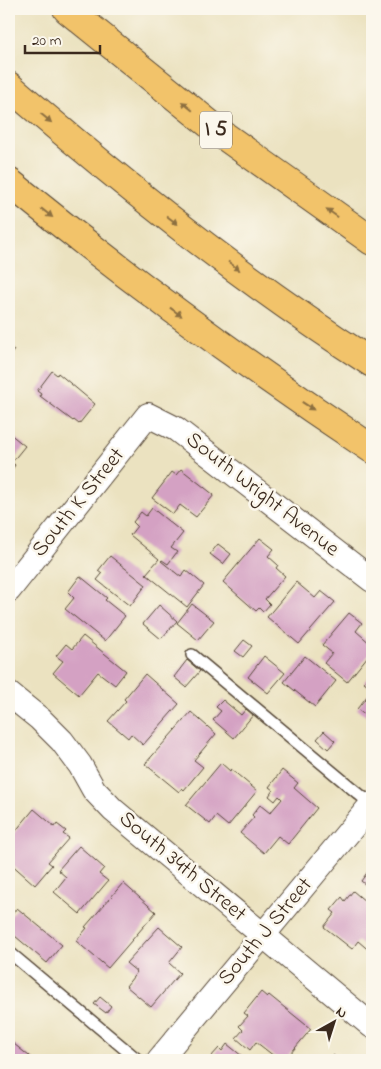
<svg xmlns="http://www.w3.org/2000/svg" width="381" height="1069" viewBox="0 0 381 1069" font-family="'Indie Flower',sans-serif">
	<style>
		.building { fill: #d4a1c3 }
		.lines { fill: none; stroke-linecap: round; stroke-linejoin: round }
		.lane-casing { stroke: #554636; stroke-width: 14 }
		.street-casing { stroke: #554636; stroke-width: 26 }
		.highway-casing { stroke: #554636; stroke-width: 30 }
		.lane { stroke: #fff; stroke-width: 11 }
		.street { stroke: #fff; stroke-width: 24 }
		.highway { stroke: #f2c36a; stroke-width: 28 }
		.oneway { fill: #8d6f40 }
		.labels { text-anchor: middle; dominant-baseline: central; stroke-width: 5; stroke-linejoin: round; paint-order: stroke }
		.shield { fill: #fbf7ec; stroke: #75685c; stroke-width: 1 }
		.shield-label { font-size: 21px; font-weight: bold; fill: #3b2a1e }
		.street-label { font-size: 22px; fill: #3b2a1e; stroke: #fbf7ec }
	</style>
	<rect width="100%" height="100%" fill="#fbf7ec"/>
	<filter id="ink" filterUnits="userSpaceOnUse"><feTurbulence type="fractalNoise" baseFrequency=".02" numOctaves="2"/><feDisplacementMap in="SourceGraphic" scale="10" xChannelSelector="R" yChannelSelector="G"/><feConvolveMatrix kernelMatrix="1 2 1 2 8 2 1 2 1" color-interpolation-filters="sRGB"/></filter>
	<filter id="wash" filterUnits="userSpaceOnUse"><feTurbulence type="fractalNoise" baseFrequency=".0096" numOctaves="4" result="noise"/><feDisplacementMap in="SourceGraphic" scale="20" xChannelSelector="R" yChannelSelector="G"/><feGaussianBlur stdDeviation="1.12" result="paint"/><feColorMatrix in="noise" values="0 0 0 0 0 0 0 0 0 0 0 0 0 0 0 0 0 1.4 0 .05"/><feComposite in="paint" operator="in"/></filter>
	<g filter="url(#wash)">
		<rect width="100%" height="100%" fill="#ebe2c0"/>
		<g id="blocks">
			<g class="building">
				<polygon points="9,346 14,350 9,357"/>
				<polygon points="52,371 57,375 58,373 95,404 79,424 74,420 73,421 40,396 41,394 37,391"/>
				<polygon points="9,433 25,446 12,462 15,465 9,474"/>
				<polygon points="181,469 214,495 196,517 180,505 173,514 152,498 172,472 176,475"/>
				<polygon points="152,508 183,533 171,548 177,552 168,564 162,560 161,561 181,577 186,570 204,585 187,607 146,574 159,559 130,535 137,526 133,522 141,512 146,516"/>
				<polygon points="260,538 274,549 268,556 278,565 276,568 285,576 265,599 270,604 263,612 259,608 256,611 223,582"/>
				<polygon points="218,544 231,554 223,564 210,554"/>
				<polygon points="110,556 146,585 130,606 97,580 102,574 98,571"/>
				<polygon points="80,576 107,598 105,600 125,616 105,641 65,609 74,598 68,592"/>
				<polygon points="296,582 315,598 321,591 335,602 299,644 267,617"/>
				<polygon points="192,604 214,621 198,640 177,623"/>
				<polygon points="159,605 177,621 161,639 143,624"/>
				<polygon points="349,613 362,623 356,631 372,645 372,651 347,682 324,663 332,653 322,645"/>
				<polygon points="83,636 126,671 115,685 98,672 79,695 53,673 63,661 56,656 66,644 72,649"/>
				<polygon points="244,640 252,646 243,657 235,651"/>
				<polygon points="264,656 285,673 268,693 248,677"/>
				<polygon points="305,656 336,681 315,707 284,682"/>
				<polygon points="187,660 200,671 186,687 174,677"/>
				<polygon points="372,672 372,688 364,682"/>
				<polygon points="145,674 179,704 143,745 131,734 128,738 108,721 126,701 124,699"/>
				<polygon points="372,690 372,721 357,709"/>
				<polygon points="223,700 241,715 246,709 253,715 234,738 213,720 221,711 216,707"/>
				<polygon points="191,712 216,734 194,760 203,767 184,790 182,788 179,792 145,764"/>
				<polygon points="324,731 335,741 328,749 317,739"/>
				<polygon points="221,763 230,771 231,769 257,791 228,826 216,816 210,824 186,805"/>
				<polygon points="282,770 298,783 294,788 317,808 288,844 278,836 264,853 240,833 254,817 252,815 260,805 270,813 282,799 279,796 275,801 269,796 273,790 269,787"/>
				<polygon points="34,809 55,827 57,824 66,831 63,834 69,838 48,862 52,865 35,885 9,862 9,839"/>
				<polygon points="79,846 104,868 99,874 108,881 80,914 54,892 66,877 58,870"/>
				<polygon points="372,866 372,890 361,881"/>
				<polygon points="123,883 156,912 108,968 76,941 87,928 85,927"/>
				<polygon points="353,891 372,907 372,953 358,941 352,949 324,927 335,913 331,910 342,897 345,901"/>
				<polygon points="17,908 62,945 47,963 9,931 9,918"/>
				<polygon points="159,927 182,947 169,963 180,973 151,1007 126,986 137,972 126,963"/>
				<polygon points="261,992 267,997 269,995 311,1029 285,1060 279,1060 256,1042 250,1050 236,1038 243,1030 239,1026 248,1016 244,1013"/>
				<polygon points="100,997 111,1006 106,1013 94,1004"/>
				<polygon points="9,1040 34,1060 9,1060"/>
				<polygon points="227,1044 247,1060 213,1060 210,1058 219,1048 222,1051"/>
				<polygon points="333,1055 339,1060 328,1060"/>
			</g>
		</g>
	</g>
	<g filter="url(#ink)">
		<use href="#blocks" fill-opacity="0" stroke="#554636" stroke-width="1"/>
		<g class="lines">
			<defs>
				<g id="lane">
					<polyline points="192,655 372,805"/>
					<polyline points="9,952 138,1060"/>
				</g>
				<g id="street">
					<polyline points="9,590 148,415 176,429 372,580"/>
					<polyline points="9,694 40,719 62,741 80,765 94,790 113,810 372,1026"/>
					<polyline points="159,1060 372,804"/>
				</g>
				<g id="highway">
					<polyline points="67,9 223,135 372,241"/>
					<path d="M 9,86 C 124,185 244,281 372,363"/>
					<path d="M 9,182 C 126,277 247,366 372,449"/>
				</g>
			</defs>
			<use href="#lane" class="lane-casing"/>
			<use href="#street" class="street-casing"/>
			<use href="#highway" class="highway-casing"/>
			<use href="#lane" class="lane"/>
			<use href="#street" class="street"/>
			<use href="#highway" class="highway"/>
		</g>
		<defs><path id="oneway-solid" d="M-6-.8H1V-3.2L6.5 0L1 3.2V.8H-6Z" transform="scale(1.25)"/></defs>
		<g class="oneway">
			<use href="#oneway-solid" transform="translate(187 106) rotate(-141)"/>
			<use href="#oneway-solid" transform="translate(46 118) rotate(40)"/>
			<use href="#oneway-solid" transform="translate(47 213) rotate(38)"/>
			<use href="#oneway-solid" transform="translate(332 213) rotate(-145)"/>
			<use href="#oneway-solid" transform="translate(172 220) rotate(37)"/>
			<use href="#oneway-solid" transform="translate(234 266) rotate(37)"/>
			<use href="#oneway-solid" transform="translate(176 312) rotate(36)"/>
			<use href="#oneway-solid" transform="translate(308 406) rotate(34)"/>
		</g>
	</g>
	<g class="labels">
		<rect class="shield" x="200" y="111.5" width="32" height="37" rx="4"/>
		<g class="shield-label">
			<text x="216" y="130">I 5</text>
		</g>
		<g class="street-label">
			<text transform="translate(262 495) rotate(38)">South Wright Avenue</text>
			<text transform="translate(79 503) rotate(-51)">South K Street</text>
			<text transform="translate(182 867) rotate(40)">South 34th Street</text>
			<text transform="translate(266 932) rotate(-50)">South J Street</text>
		</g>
	</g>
	<rect width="381" height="1069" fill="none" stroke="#fbf7ec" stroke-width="30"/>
	<g transform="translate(334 1022) rotate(39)" stroke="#fbf7ec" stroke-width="4" paint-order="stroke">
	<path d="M0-4L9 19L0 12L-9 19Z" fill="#3b2a1e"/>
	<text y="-8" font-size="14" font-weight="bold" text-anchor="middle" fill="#3b2a1e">N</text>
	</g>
	<path d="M25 45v8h75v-8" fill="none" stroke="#3b2a1e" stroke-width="2.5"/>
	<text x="32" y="45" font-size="15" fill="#3b2a1e" stroke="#fbf7ec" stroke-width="4" paint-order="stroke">20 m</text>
</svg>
